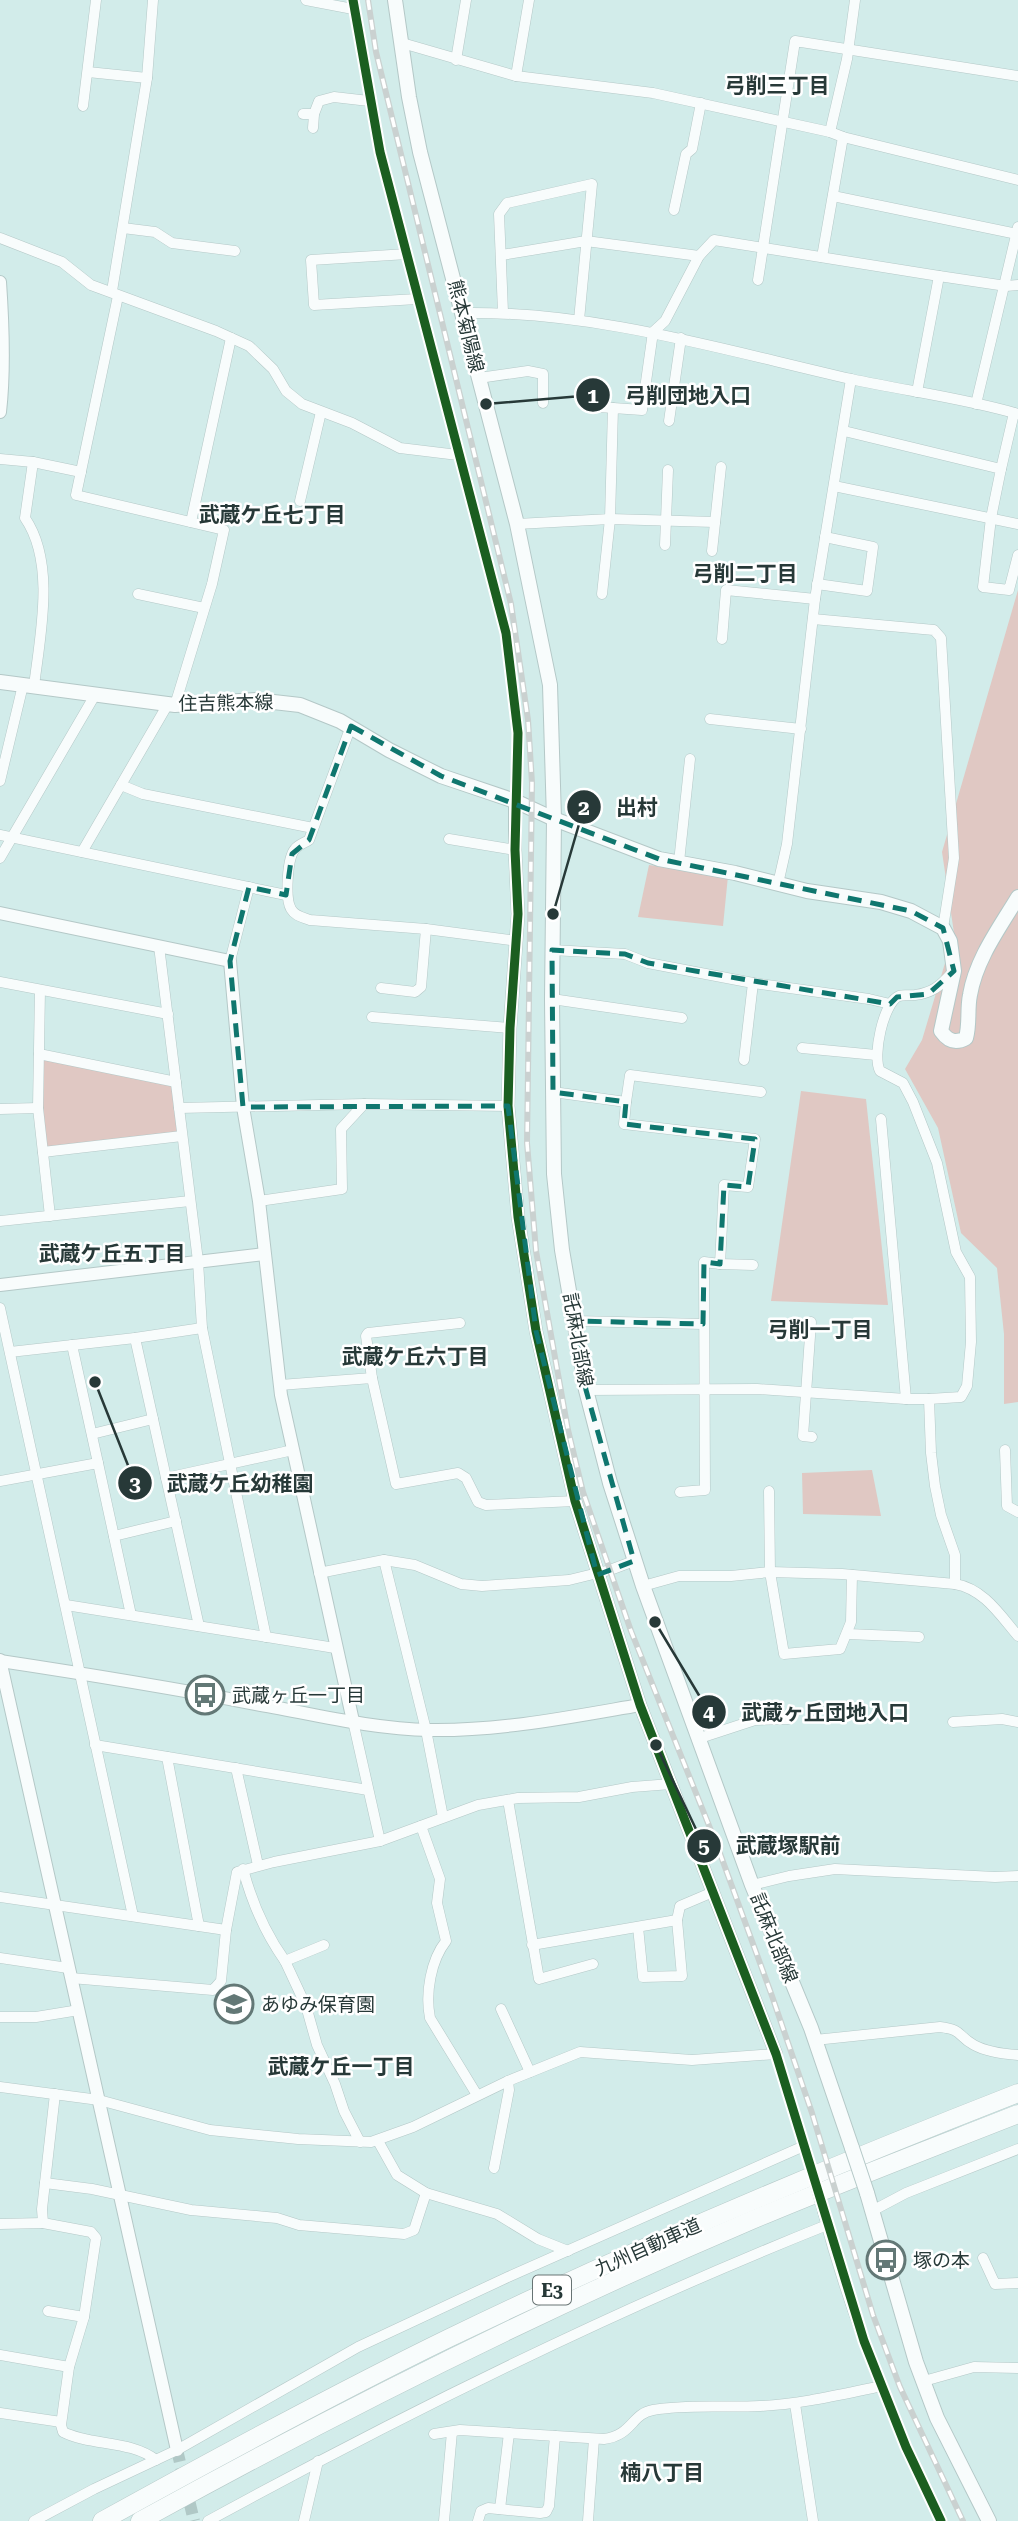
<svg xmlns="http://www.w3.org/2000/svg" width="1018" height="2521" viewBox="0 0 1018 2521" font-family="'Roboto Serif','Noto Sans JP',serif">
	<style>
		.green { fill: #e0c8c3 }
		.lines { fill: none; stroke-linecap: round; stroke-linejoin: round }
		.tertiary-tunnel { stroke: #b0c8c6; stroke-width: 12; stroke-dasharray: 12 6; stroke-linecap: butt }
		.minor-casing { stroke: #b4c8c7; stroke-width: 11 }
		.tertiary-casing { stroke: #b4c8c7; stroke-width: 14 }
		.secondary-casing { stroke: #b4c8c7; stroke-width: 16 }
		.motorway-casing { stroke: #b4c8c7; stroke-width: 19 }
		.minor { stroke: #f8fcfc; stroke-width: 10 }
		.tertiary { stroke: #f8fcfc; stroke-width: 12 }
		.secondary { stroke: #f8fcfc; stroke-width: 14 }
		.motorway { stroke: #f8fcfc; stroke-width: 18 }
		.rail-casing { stroke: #cad1d0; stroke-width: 6 }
		.rail { stroke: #fff; stroke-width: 3.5; stroke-dasharray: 10; stroke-linecap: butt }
		.minor-bridge-casing { stroke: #b4c8c7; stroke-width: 11; stroke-linecap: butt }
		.secondary-bridge-casing { stroke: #b4c8c7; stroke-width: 16; stroke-linecap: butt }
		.minor-bridge { stroke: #f8fcfc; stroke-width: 10 }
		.secondary-bridge { stroke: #f8fcfc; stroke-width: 14 }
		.cycleway-casing { stroke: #fff; stroke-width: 13 }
		.cycleway { stroke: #1b5e20; stroke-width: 9 }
		.marked { fill: none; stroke: #0f766e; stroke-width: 5; stroke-dasharray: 14 9; stroke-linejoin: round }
		.labels { text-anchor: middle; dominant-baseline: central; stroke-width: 5; stroke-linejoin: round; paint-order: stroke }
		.shield { fill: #fff; stroke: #687474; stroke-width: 2 }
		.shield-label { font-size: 18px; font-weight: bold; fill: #273938 }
		.street-label { font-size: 19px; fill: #273938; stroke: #fff }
		.poi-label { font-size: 19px; fill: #273938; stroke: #fff; text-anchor: start }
		.neighbourhood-label { font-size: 21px; font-weight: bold; fill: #273938; stroke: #fff }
		.leader { fill: none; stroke: #273938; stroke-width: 2.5 }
		.callout-dot { fill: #273938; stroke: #fff; stroke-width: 2.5 }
		.mark-label { font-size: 21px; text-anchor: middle; font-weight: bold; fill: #fff }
		.callout-label { font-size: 21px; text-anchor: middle; font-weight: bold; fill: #273938; stroke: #fff; stroke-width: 5; stroke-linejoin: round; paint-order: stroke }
	</style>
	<rect width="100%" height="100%" fill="#d2ecea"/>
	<g class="green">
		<polygon points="1018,590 1018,1402 1004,1404 1004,1334 997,1268 961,1233 938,1128 905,1069 922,1040 954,933 942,852"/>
		<polygon points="649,865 728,876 723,926 638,917"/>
		<polygon points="39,1054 176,1082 182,1136 43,1152"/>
		<polygon points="801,1091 866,1099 888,1305 771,1301"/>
		<polygon points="872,1470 881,1516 803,1514 802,1473"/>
	</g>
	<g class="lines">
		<polyline class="tertiary-tunnel" points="177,2450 194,2521"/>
		<defs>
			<g id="minor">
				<polyline points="306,0 353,9"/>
				<polyline points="353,0 380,152 506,633 518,733 515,801"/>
				<polyline points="402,43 516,76 653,93 830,132 843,137 1018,180"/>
				<polyline points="456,60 466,0"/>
				<polyline points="88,72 147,78"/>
				<polyline points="516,76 529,0"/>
				<polyline points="83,106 96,0"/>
				<polyline points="303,114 314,114"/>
				<polyline points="313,128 314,114 319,101 334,97 369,101"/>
				<polyline points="830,132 847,59 855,0"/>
				<polyline points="833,196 1017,234"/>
				<polyline points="674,210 686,154 692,149 701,103"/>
				<polyline points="123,228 155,232 172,243 235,251"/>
				<polyline points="0,238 62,262 91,285 216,331 249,346 273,369 286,391 302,404 352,423 400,448 458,455"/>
				<polyline points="407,254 311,260 314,305 417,299"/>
				<polyline points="502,255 586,241 699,256"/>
				<polyline points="822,257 843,137"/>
				<polyline points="758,280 795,41 1018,76"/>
				<polyline points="112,291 147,78 153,0"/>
				<polyline points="118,296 76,495 224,530 212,584 175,705"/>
				<polyline points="503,312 499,214 507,203 592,184 579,320"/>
				<path d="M 463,313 C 596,311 723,350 851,379 C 906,391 964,398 1018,414"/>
				<polyline points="479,378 528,371 543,374 543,403"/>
				<polyline points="917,392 939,276"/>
				<polyline points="976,404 1018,227"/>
				<polyline points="586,406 613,408"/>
				<polyline points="669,421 681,338"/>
				<polyline points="844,431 1001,469 991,518 983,587 1009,590 1018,555"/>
				<polyline points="0,459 33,462 81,472"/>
				<path d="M 33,462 L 25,518 C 56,563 40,636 34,686"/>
				<polyline points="1001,469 1014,413"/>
				<polyline points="834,486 1018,524"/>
				<polyline points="300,501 321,412"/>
				<polyline points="191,522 231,338"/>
				<polyline points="517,524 610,519 613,408 642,410 653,332 665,321 699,256 714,240 939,276 1006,286 1018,285"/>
				<polyline points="665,545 668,470"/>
				<polyline points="712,551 721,467"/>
				<polyline points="817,584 867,591 873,547 825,537"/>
				<polyline points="138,594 204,608"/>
				<polyline points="602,594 610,519 715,522"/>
				<polyline points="813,619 934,630 941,638 954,858 943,928"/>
				<polyline points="722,639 726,590 815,599"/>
				<polyline points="710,719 801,729"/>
				<path d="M 351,726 L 309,840 C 304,843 298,845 295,849 C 287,858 285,899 291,909 C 295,916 302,917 310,920 L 426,929 L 517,941"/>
				<polyline points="0,781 23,685"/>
				<polyline points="121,785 143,794 313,828"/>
				<polyline points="0,835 286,895"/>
				<polyline points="449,839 515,850"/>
				<polyline points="82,852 168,704"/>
				<polyline points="0,858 95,695"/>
				<polyline points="679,862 690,759"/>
				<polyline points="778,884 787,844 815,599 851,379"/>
				<polyline points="159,946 198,1261 202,1328 266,1637"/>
				<polyline points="552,950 625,954 648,963 753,983 744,1060"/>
				<polyline points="230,961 249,887"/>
				<polyline points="0,982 168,1014"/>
				<polyline points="753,983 869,999 890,1004"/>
				<polyline points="381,988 415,992 421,987 426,929"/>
				<polyline points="40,990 38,1108 50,1216"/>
				<polyline points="552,999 682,1018"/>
				<polyline points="372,1017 510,1028"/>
				<polyline points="802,1048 876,1055"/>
				<polyline points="39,1054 176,1082"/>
				<polyline points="553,1092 626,1102 624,1124 755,1139 748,1187 724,1185 720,1264 704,1262 705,1490 680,1492"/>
				<polyline points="626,1102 630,1075 761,1092"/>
				<polyline points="179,1108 364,1104 508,1106"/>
				<polyline points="0,1109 38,1108"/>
				<polyline points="881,1119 906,1399 929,1399 931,1453 935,1486 941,1515 955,1555 955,1584"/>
				<polyline points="43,1152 182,1136"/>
				<polyline points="259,1201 342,1189 341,1129 364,1104"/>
				<polyline points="0,1221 190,1201"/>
				<polyline points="720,1264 753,1265"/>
				<polyline points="0,1308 133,1916"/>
				<polyline points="575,1321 703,1324"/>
				<polyline points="811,1322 803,1436 812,1437"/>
				<polyline points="135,1338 199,1626"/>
				<polyline points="72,1345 98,1463"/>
				<polyline points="10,1352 135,1338 202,1328"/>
				<polyline points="372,1378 366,1336 368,1333 460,1323"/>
				<polyline points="280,1385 372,1378 396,1484 458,1473 466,1478 478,1502 486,1505 575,1501"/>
				<polyline points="586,1390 757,1389 906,1399"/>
				<path d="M 929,1399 L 961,1397 L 967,1386 L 971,1342 L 970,1277 L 956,1252 L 937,1163 L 913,1102 L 903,1083 L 880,1071 C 872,1057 883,1003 899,996 C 904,995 910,995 915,995 C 932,993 940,986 951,974"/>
				<polyline points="92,1434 153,1419"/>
				<polyline points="1005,1450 1007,1506 1018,1512"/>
				<polyline points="166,1478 293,1450"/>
				<polyline points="0,1481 98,1463 131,1615"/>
				<polyline points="769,1491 770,1572 784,1654 840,1649 851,1622 852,1575"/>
				<polyline points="114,1536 176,1521"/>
				<polyline points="384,1560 426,1730 443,1817"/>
				<polyline points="319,1573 384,1560 415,1565 461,1584 482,1586 569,1580 610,1570 634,1561"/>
				<path d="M 643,1586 L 679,1576 L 731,1576 L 770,1572 L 842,1574 L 955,1584 C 984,1589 1000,1615 1018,1636"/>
				<polyline points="66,1605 335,1648"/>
				<polyline points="848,1634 919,1637"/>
				<polyline points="353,1721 380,1841"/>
				<polyline points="953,1722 1002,1719 1018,1722"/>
				<polyline points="697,1739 755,1720 788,1719"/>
				<polyline points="95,1745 368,1790"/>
				<polyline points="167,1757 199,1926"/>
				<polyline points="236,1768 258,1865"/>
				<polyline points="508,1800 539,1979 593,1964"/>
				<path d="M 421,1826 L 440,1879 L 437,1903 L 446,1941 C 431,1960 425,1993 430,2018 L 477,2095"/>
				<path d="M 243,1869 C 252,1903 265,1933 285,1961 L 324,1945"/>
				<polyline points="752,1885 789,1876 835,1869 995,1877 1018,1876"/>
				<polyline points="0,1897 226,1930"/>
				<polyline points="638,1927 643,1977 682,1976 677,1920 680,1906 713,1892"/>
				<polyline points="532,1945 677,1920"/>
				<polyline points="0,1958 68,1968"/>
				<polyline points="285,1961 306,2006 317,2045 335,2084 344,2111 360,2142"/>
				<polyline points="71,1978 213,1990 221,1981 226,1930 237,1872 274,1862 380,1841 478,1805 518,1798 579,1797 632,1787 671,1784"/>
				<polyline points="501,2009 530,2072"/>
				<polyline points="0,2017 36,2017 79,2010"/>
				<path d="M 815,2040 L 940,2027 C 964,2030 956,2035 974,2045 C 987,2052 1003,2054 1018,2055"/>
				<polyline points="0,2087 99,2100 210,2130 298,2139 371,2142 413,2127 508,2081 580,2052 692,2060 776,2054 807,2154"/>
				<path d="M 55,2094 L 42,2209 L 43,2223 L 91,2232 L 96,2238 L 84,2317 L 69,2367 L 61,2425 L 63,2432 C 91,2446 131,2440 156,2460"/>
				<polyline points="378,2141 397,2175 426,2193 497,2214 538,2239 568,2251"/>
				<polyline points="494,2168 509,2090 508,2081"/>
				<polyline points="45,2183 92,2189 191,2210 277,2218 299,2225 404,2234 414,2230 426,2193"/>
				<polyline points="872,2211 906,2193 1018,2149"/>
				<path d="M 823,2212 C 851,2319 893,2422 941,2521"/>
				<polyline points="0,2224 43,2223"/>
				<polyline points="983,2258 995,2284 1018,2283"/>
				<polyline points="48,2311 84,2317"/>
				<polyline points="0,2355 69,2367"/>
				<polyline points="924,2381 974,2367 1018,2368"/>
				<polyline points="795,2404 813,2521"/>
				<polyline points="0,2413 61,2422"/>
				<path d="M 434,2434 L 460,2430 L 604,2439 C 633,2435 631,2414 653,2410 C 688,2404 725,2408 760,2406 C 802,2404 842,2394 882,2386"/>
				<polyline points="500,2509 509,2433"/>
				<polyline points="34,2521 94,2489 177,2450 358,2347 508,2277 804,2146"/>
				<path d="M 208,2521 C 409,2411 614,2310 827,2225"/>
				<polyline points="304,2521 318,2461"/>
				<polyline points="444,2521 452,2432"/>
				<polyline points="478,2521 481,2511 488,2508 540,2513 546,2512 549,2506 555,2436"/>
				<polyline points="588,2521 594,2439"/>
			</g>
			<g id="tertiary">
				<path d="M 0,282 C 3,325 5,369 0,412"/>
				<polyline points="515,801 515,850 518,914 510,1028 508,1106 518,1217 536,1331 575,1501 640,1705 776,2054"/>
				<polyline points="0,913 230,961 243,1107 259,1201 281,1395 353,1721"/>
				<polyline points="0,1285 264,1254"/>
				<polyline points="0,1660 177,2450"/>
				<path d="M 0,1661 C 86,1674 171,1688 256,1704 C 313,1714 372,1729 430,1730 C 501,1731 570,1717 640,1705"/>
			</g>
			<g id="secondary">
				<polyline points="395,0 409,97 420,152 517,524 550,685 554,819 552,999 554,1174 562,1250 586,1390 610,1483 643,1586 752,1885 811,2028 852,2148"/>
				<path d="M 0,682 L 175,705 L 256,700 L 300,705 L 340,721 L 389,750 L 441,776 L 515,801 L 554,819 L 659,859 L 735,873 L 807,891 L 881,902 L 911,911 L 943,928 L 950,941 L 954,971 L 941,1031 C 948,1041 955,1044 966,1038 C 970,1023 967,1010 970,995 C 976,959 1000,927 1018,897"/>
				<polyline points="867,2193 916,2362 937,2418 989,2521"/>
			</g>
			<g id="motorway">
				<path d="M 102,2521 C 216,2458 332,2395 449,2338 C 635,2248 826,2168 1018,2093"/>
				<path d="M 140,2521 C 339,2411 543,2309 752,2220 C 840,2183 929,2149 1018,2114"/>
			</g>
		</defs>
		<use href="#minor" class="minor-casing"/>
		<use href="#tertiary" class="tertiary-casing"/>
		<use href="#secondary" class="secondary-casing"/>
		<use href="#motorway" class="motorway-casing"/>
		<use href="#minor" class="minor"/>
		<use href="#tertiary" class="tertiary"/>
		<use href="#secondary" class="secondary"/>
		<use href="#motorway" class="motorway"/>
		<defs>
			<polyline id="rail" points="368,0 376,52 511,604 528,720 532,783 527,1143 536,1251 568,1430 583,1492 631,1631 718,1848 772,1996 812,2113 873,2315 900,2387 963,2521"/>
		</defs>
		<use href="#rail" class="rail-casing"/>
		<use href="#rail" class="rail"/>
		<defs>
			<polyline id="minor-bridge" points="807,2154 823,2212"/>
			<polyline id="secondary-bridge" points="852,2148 867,2193"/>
		</defs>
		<use href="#minor-bridge" class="minor-bridge-casing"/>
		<use href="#secondary-bridge" class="secondary-bridge-casing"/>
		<use href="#minor-bridge" class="minor-bridge"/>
		<use href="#secondary-bridge" class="secondary-bridge"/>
		<defs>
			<polyline id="cycleway" points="353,0 380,152 506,633 518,733 515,850 518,914 510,1028 508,1106 518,1217 536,1331 575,1501 640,1705 776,2054 864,2341 906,2447 941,2521"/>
		</defs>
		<use href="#cycleway" class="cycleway-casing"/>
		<use href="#cycleway" class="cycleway"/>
	</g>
	<path class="marked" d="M 351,726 L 441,776 L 659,859 L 911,911 L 943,928 L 954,971 L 928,994 L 897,997 L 890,1004 L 648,963 L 625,954 L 552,950 L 553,1092 L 626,1102 L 624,1124 L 755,1139 L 748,1187 L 724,1185 L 720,1264 L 704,1262 L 703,1324 L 575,1321 L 586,1390 L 634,1561 L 597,1575 L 536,1331 L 508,1106 L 243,1107 L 230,961 L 249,887 L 286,895 L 292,854 L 309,840 Z"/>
	<defs>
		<symbol id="bus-ring" viewBox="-11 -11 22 22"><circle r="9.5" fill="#fff" stroke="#637876" stroke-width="1.5"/><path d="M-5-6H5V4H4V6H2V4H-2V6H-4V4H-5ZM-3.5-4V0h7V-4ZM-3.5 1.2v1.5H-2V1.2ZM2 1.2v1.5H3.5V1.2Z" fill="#637876"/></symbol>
		<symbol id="school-ring" viewBox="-11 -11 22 22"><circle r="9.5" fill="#fff" stroke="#637876" stroke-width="1.5"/><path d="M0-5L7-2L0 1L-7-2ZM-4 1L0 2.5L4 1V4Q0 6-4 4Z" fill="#637876"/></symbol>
	</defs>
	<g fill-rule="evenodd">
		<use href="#bus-ring" x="183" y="1673" width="44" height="44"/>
		<use href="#school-ring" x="212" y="1982" width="44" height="44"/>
		<use href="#bus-ring" x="864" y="2238" width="44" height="44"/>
	</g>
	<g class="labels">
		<rect class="shield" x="533" y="2275.5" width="38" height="29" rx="5"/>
		<g class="shield-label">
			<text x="552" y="2290">E3</text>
		</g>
		<g class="street-label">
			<text transform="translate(466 326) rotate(76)">熊本菊陽線</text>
			<text transform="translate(226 703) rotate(-1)">住吉熊本線</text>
			<text transform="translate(578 1340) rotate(80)">託麻北部線</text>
			<text transform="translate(774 1938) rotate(68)">託麻北部線</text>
			<text transform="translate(648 2247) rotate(-24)">九州自動車道</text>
		</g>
		<g class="poi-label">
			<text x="232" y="1695">武蔵ヶ丘一丁目</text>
			<text x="261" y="2004">あゆみ保育園</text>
			<text x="913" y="2260">塚の本</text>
		</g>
		<g class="neighbourhood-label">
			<text x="777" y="86">弓削三丁目</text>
			<text x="272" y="515">武蔵ケ丘七丁目</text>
			<text x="745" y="574">弓削二丁目</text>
			<text x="112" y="1254">武蔵ケ丘五丁目</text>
			<text x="820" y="1330">弓削一丁目</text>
			<text x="415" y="1357">武蔵ケ丘六丁目</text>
			<text x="341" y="2067">武蔵ケ丘一丁目</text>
			<text x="662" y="2473">楠八丁目</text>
		</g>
	</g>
	<path class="leader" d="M486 404L593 395M553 914L584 807M95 1382L135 1483M655 1622L709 1712M656 1745L704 1846"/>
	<g class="callout-dot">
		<circle cx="486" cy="404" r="7"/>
		<circle cx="553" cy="914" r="7"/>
		<circle cx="95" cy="1382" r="7"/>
		<circle cx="655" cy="1622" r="7"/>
		<circle cx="656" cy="1745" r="7"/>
		<circle cx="593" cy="395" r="18"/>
		<circle cx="584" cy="807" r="18"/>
		<circle cx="135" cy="1483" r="18"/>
		<circle cx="709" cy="1712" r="18"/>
		<circle cx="704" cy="1846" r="18"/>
	</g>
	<g class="mark-label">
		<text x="593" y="403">1</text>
		<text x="584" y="815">2</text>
		<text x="135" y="1491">3</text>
		<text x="709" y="1720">4</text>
		<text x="704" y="1853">5</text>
	</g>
	<g class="callout-label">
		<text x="688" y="403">弓削団地入口</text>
		<text x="637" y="815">出村</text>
		<text x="240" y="1491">武蔵ケ丘幼稚園</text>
		<text x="825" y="1720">武蔵ヶ丘団地入口</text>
		<text x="788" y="1853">武蔵塚駅前</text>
	</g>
</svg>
